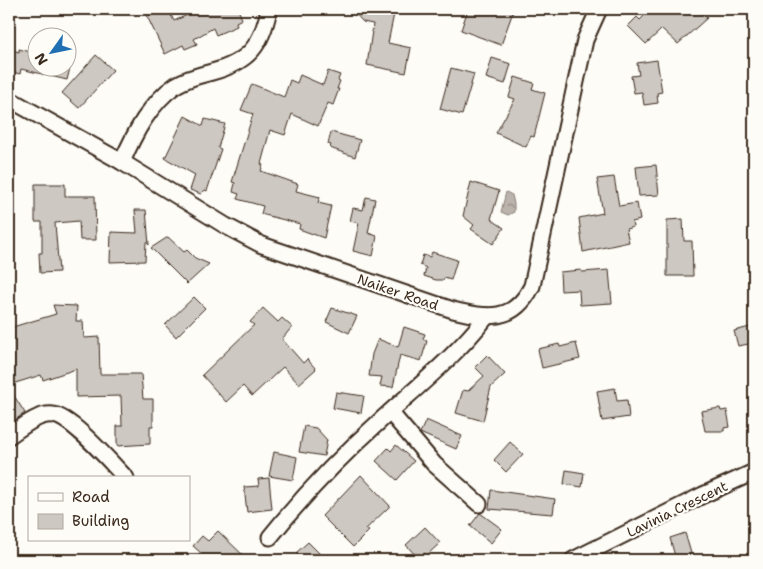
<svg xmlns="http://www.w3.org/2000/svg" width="763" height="569" viewBox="0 0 763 569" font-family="'Shantell Sans',sans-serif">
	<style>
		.water { fill: url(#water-ripples); stroke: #887d74 }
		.building { fill: #cdc8c2; stroke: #3b2a1e }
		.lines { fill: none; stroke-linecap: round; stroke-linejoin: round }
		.minor-casing { stroke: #3b2a1e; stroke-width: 19 }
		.minor { stroke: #fdfcf7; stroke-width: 15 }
		.labels { text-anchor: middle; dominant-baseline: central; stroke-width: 4.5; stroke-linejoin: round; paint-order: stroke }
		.street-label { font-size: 14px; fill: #3b2a1e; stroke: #fdfcf7 }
	</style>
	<defs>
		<pattern id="water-ripples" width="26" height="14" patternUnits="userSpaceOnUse" patternTransform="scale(1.25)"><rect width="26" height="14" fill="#bbb4ad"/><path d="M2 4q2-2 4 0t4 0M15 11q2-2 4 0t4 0" fill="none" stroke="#99938c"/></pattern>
	</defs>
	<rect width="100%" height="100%" fill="#fdfcf7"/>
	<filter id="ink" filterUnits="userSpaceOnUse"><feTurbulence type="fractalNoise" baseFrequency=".02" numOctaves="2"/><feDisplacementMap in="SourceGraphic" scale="10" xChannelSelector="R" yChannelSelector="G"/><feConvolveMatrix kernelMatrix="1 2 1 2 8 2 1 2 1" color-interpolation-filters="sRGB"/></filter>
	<g filter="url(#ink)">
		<polygon class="water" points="506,192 512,195 514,204 514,212 508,215 501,212"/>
		<g class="building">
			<polygon points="162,9 168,9 174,21 200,9 238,9 242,19 236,22 237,26 216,35 213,28 194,39 197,44 185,49 183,45 165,54 147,16"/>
			<polygon points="351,9 395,9 388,43 411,48 406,73 367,65 373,24 363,22"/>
			<polygon points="468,9 514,9 501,45 461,30"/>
			<polygon points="651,9 697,9 707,18 678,44 662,29 646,44 628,26 637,17 640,20"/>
			<polygon points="19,49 38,54 38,68 70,68 67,80 21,69 20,74 9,71 12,50 19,52"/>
			<polygon points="96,55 113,70 79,108 62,93"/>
			<polygon points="492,58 511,64 505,84 486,78"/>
			<polygon points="657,60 662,92 657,93 658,103 644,105 642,92 634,93 631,76 639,75 637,63"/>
			<polygon points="451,68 474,74 462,115 440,109"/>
			<polygon points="328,71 340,75 338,80 340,81 337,89 339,89 333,105 328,103 318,126 292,114 285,135 270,130 261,164 263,165 261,171 298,184 296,191 320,197 318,203 331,206 324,238 299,229 300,224 261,214 263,206 237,199 239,194 233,192 235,183 232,182 253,114 241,110 252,84 284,97 290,80 297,83 300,75 323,85"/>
			<polygon points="515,77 534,83 532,89 545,93 534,137 531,136 526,147 496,133 515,99 509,97"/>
			<polygon points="185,116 203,126 205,119 225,124 218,148 221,149 207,191 205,190 201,194 190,190 195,175 165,158"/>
			<polygon points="331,132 360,140 355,157 330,148 331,145 328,144"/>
			<polygon points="656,165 659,195 639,196 636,167"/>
			<polygon points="614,177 619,206 637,203 640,220 632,222 633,227 626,229 629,242 583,252 579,218 603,213 597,179"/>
			<polygon points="471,182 499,191 491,219 504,228 493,244 471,229 474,225 463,216"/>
			<polygon points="35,184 65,184 65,196 95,196 96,240 80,240 79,221 55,223 59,272 40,273 39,253 42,253 42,222 35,222"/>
			<polygon points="366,197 375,199 368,233 377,236 373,256 353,251 359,223 350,221 353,208 363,210"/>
			<polygon points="135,210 146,210 149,245 146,242 145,261 110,262 111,232 137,233"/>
			<polygon points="683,219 684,241 692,241 693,276 667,276 667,220"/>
			<polygon points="168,237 184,252 187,250 195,258 209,264 187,284 151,248"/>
			<polygon points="432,252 457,260 451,280 444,278 443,280 436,280 424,276 426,268 420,265 423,255 430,257"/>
			<polygon points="581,270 582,272 609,270 612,303 580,305 579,290 561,291 560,272"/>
			<polygon points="194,297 205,308 176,337 165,325"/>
			<polygon points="53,305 77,306 76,321 83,321 84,338 99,337 100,374 141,374 143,399 153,399 153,426 150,426 150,444 117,446 117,426 122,426 121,396 76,397 76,369 43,380 41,375 9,385 9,328 56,314"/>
			<polygon points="263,308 278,322 282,318 292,327 282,339 303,363 307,359 316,369 299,384 283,367 252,396 243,386 226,402 202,375 254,325 250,322"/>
			<polygon points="332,308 357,316 349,333 326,322"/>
			<polygon points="754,326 754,343 738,346 734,331"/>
			<polygon points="404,327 425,334 423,339 427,341 421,361 400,355 393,387 380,386 382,377 369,376 372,354 378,339 398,347"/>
			<polygon points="576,343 580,359 542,368 538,349 559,344 560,347"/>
			<polygon points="487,355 505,374 491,387 483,421 456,413 463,390 468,391 484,376 475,367"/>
			<polygon points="9,388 25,413 9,424"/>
			<polygon points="615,388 617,401 627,400 629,417 602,421 597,391"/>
			<polygon points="336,392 364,396 361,413 333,408"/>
			<polygon points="720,408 721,411 727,410 730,427 724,428 724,431 705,431 701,411"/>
			<polygon points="426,420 462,436 456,449 420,433"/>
			<polygon points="304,426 316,428 327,440 324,456 299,452"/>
			<polygon points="510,442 523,454 506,472 494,460"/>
			<polygon points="396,445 414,461 397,480 376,461 388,448 391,451"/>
			<polygon points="274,452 297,457 293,480 269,476"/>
			<polygon points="566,470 584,473 582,487 564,484"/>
			<polygon points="361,475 390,506 366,529 369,531 353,547 322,516"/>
			<polygon points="269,478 272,509 247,512 244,487 259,486 258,479"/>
			<polygon points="491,490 555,499 553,514 489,509"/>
			<polygon points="480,513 502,529 491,543 470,526"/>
			<polygon points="425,527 440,543 427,555 425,553 419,559 406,545"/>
			<polygon points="218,531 248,560 194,560 201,553 193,546 202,536 208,541"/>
			<polygon points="685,533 693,560 676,560 670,538"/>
			<polygon points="308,542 326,560 303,560 296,553"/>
		</g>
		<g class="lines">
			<defs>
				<g id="minor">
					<path d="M 9,99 L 122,162 L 226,226 L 262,245 L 453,310 C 487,318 514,323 532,286 L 585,40 L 599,9"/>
					<path d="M 122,162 C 134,134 150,103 176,85 C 187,78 200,75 212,72 C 249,62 262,45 269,9"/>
					<polyline points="390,412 434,464 479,504"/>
					<path d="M 9,436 C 21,428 38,413 53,415 C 72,417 111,463 126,478"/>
					<path d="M 270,537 C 303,496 341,456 381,420 C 417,387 457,355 487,316"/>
					<polyline points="573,560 703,495 754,472"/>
				</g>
			</defs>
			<use href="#minor" class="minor-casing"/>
			<use href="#minor" class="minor"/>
		</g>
	</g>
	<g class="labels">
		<g class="street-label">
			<text transform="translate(398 292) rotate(19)">Naiker Road</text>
			<text transform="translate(677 509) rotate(-26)">Lavinia Crescent</text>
		</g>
	</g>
	<rect width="763" height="569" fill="none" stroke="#fdfcf7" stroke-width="30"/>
	<rect x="15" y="15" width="733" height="539" fill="none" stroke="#3b2a1e" stroke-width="2" filter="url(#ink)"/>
	<rect x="28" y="476" width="162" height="65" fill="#fdfcf7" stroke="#afa8a0"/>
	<rect x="38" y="493" width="25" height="8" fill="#fdfcf7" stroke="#afa8a0"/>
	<text x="72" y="502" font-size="15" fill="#3b2a1e">Road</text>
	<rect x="38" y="514" width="25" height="15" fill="#cdc8c2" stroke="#afa8a0"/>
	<text x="72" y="526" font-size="15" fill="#3b2a1e">Building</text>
	<g transform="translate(52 52) rotate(237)"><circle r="24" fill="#fdfcf7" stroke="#afa8a0"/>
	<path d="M0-4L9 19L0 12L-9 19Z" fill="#1f6fb2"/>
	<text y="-8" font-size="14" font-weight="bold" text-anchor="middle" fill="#3b2a1e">N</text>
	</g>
</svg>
